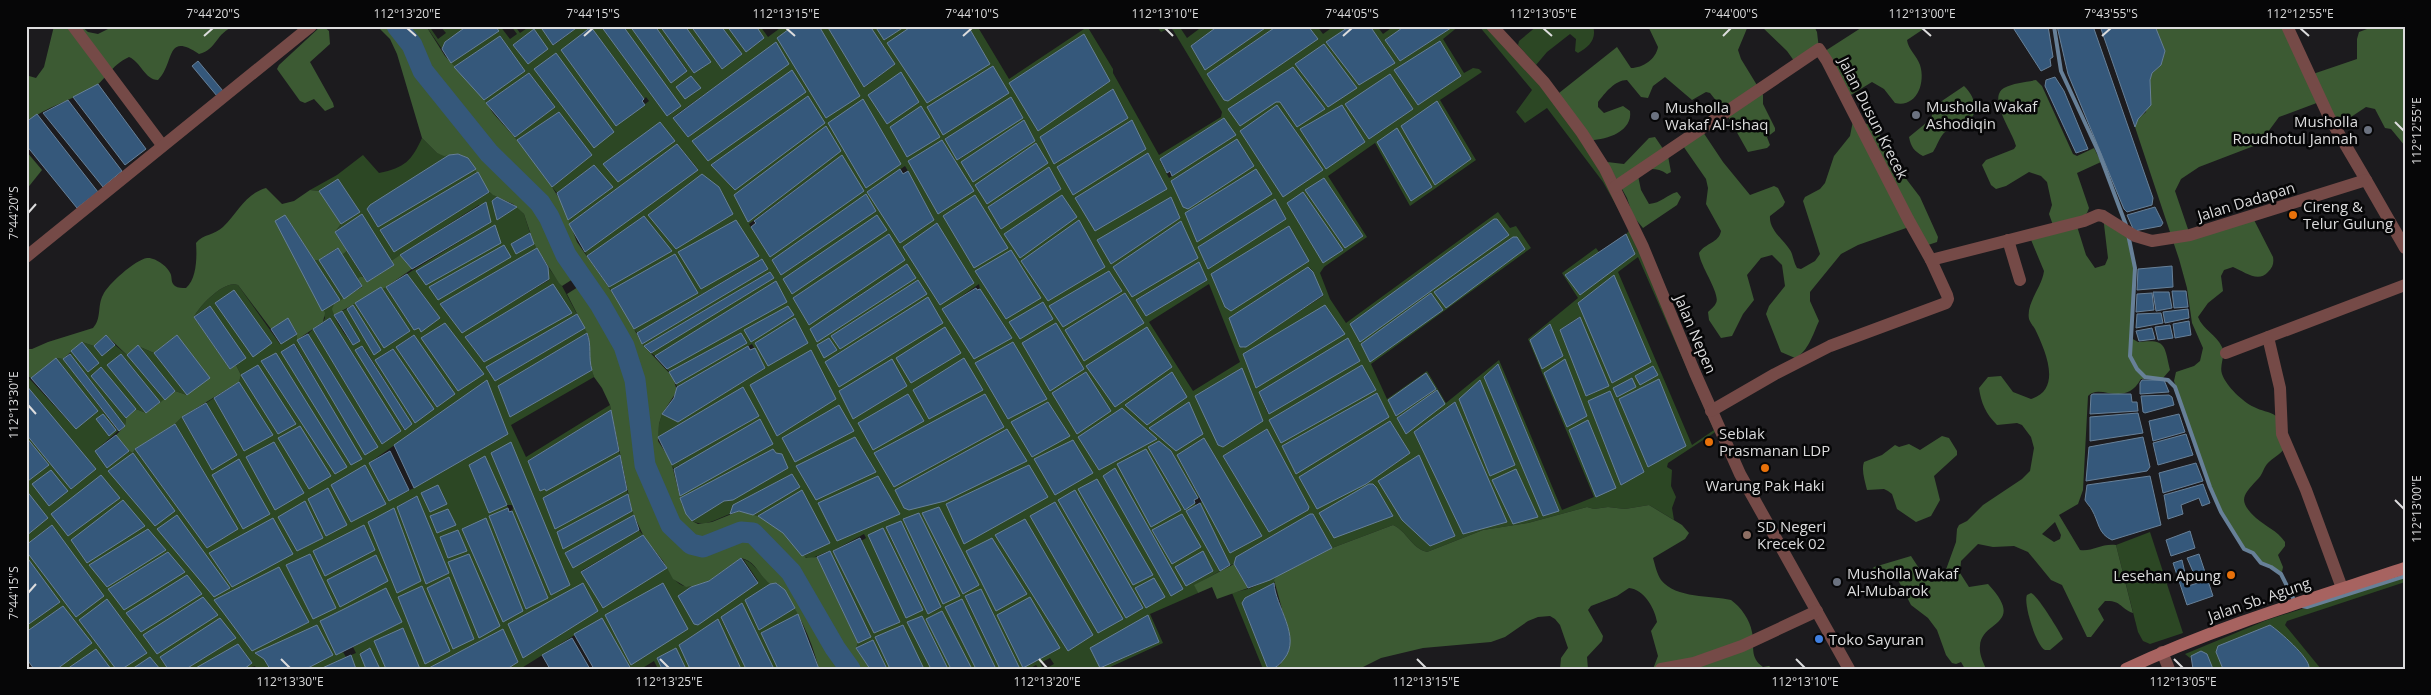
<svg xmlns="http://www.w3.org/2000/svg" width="2431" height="695" viewBox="0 0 2431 695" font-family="'Open Sans',sans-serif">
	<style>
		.green { fill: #2c4724; fill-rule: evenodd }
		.forest { fill: #3c5a33; fill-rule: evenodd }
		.water { fill: #35587b; stroke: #678098 }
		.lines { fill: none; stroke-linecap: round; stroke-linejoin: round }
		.stream { stroke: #678098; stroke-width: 4 }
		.river { stroke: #35587b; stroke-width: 21 }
		.street { stroke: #754a47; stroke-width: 12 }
		.secondary { stroke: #a76360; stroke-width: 12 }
		.ticks { fill: none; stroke: #dcdcdd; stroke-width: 2 }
		.worship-dot { fill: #6b7280; stroke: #060607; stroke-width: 2 }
		.food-dot { fill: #e8710a; stroke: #060607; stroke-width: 2 }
		.education-dot { fill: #8d6e63; stroke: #060607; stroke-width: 2 }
		.shop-dot { fill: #3f7fe0; stroke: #060607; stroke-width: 2 }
		.labels { text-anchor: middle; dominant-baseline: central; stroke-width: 5; stroke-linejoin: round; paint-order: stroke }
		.poi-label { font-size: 15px; fill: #dcdcdd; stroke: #060607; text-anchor: start }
		.street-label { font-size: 15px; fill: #dcdcdd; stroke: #060607 }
		.neatline { fill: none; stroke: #dcdcdd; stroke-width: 2 }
		.ticks-label { font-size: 12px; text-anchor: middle; fill: #dcdcdd }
	</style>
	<rect width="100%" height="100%" fill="#1c1b1e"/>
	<g class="green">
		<polygon points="426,26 429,26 438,39 446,33 440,26 467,26 445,42 442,49"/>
		<path d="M 495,26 L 500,26 L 510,39 L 517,34 L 511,26 L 515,26 L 520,33 L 530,26 L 540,26 L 554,45 L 579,26 L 601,26 L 668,116 L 680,106 L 623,26 L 630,26 L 671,83 L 687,70 L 655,26 L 660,26 L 694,73 L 711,62 L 685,26 L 691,26 L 722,69 L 742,54 L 721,26 L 727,26 L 746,52 L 764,38 L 756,26 L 760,26 L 768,37 L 783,26 L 793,26 L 777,38 L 860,96 L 819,26 L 827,26 L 865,87 L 895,64 L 870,26 L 875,26 L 885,40 L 904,26 L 912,26 L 887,43 L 989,64 L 968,26 L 982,26 L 979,29 L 1009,79 L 1084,29 L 1083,26 L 1087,26 L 1113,69 L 1113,73 L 1159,155 L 1221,117 L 1222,112 L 1173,30 L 1170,28 L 1161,32 L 1156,26 L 1179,26 L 1187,38 L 1203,26 L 1218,26 L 1191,46 L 1206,69 L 1268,26 L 1277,26 L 1207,74 L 1317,39 L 1308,26 L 1317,26 L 1323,34 L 1334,26 L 1350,26 L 1326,43 L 1395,63 L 1370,26 L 1377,26 L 1383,34 L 1394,26 L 1405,26 L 1385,40 L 1400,61 L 1454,26 L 1459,26 L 1443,39 L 1464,73 L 1473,68 L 1479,69 L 1482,72 L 1440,100 L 1476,160 L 1410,206 L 1375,143 L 1328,176 L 1367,237 L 1324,267 L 1320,273 L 1330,299 L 1346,323 L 1498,212 L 1510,228 L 1516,226 L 1531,248 L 1371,364 L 1387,399 L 1427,371 L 1446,403 L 1499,360 L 1562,510 L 1594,497 L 1528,339 L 1578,298 L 1562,273 L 1596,248 L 1599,252 L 1565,275 L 1635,253 L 1626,234 L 1630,230 L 1603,182 L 1547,108 L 1525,123 L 1516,112 L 1532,90 L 1479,26 L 1492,26 L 1595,152 L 1720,429 L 1668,463 L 1667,467 L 1672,470 L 1671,486 L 1676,497 L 1672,508 L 1674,520 L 1649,505 L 1625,509 L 1608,507 L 1594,509 L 1587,507 L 1528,523 L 1483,530 L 1427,552 C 1411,548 1407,531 1393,525 L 1332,548 L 1313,514 L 1310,514 L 1236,557 L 1234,564 L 1230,565 L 1200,503 L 1202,501 L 1261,536 L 1204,438 L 1177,455 L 1199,497 L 1198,498 L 1171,451 L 1159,441 L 1148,447 L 1185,510 L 1195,503 L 1196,505 L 1186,511 L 1220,571 L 1195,585 L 1198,593 L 1150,614 L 1163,643 L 1106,669 L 1045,669 L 1054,664 L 1050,658 L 1040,663 L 1043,669 L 1039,669 L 1036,665 L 1029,669 L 1020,669 L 981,590 L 965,597 L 1000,669 L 996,669 L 962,599 L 945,607 L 976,669 L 972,669 L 942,611 L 927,619 L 951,669 L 948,669 L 922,616 L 908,622 L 931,669 L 924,669 L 902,626 L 875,637 L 890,669 L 887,669 L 873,640 L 856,648 L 858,643 L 871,636 L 829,551 L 810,559 L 802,556 L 830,543 L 802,491 L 758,516 L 753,515 L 800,487 L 792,474 L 733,505 L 730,514 C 718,518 705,528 692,521 L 724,501 L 733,499 L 788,468 L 773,449 L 680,498 L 679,465 L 674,469 L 672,465 L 759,416 L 742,388 L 658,437 L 659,424 L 662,414 L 678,422 L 765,368 L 752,344 L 677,387 L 676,384 L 747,343 L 741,333 L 669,372 L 667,369 L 787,301 L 775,282 L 655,356 L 651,353 L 774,278 L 770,272 L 644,346 L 642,344 L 768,269 L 761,259 L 637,333 L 634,329 L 698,293 L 675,255 L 611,290 L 609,287 L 672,251 L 644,216 L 587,256 L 585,252 L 698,169 L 677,144 L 569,224 L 568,220 L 612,187 L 594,165 L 557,193 L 552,187 L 592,155 L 559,112 L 517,140 L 515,137 L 555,107 L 529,73 L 486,103 L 484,100 L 524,71 L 500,36 L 454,67 L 451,63 L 498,31 ZM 591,27 L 644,99 L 646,97 L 649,101 L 616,126 ZM 776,43 L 689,137 L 688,137 L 673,117 ZM 993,66 L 1008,93 L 943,134 ZM 1112,89 L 1128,118 L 1055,164 ZM 808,96 L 824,123 L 735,190 L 711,165 ZM 1022,118 L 958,160 L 945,139 L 945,138 ZM 1236,135 L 1169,178 L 1160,161 ZM 1036,144 L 1047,163 L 986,204 ZM 842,155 L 770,257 L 749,224 ZM 905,166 L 908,171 L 934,220 L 867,192 ZM 1049,167 L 1061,189 L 1001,229 L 988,207 ZM 1324,178 L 1345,248 L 1306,190 ZM 719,187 L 733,214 L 676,249 L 672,242 ZM 866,195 L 876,211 L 781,275 L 772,260 ZM 1171,197 L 1180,218 L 1111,264 ZM 1274,200 L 1286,219 L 1198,247 ZM 889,234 L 809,325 L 793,298 ZM 1638,257 L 1714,430 L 1692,445 L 1618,272 ZM 1199,262 L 1207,280 L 1146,316 L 1137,299 ZM 907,264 L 915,278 L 810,329 ZM 1308,267 L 1311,269 L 1323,296 L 1243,348 L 1229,318 ZM 1109,271 L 1121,291 L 1063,327 ZM 979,284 L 980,289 L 1012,338 L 942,310 ZM 1209,284 L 1240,362 L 1193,391 L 1149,322 ZM 788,306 L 794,315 L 751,341 L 745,330 ZM 1579,317 L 1609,386 L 1587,396 L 1560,330 ZM 1348,339 L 1360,361 L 1268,414 L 1259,392 ZM 1498,364 L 1559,510 L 1544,516 L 1484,377 ZM 1426,373 L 1436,389 L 1396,416 L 1388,400 ZM 1437,391 L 1444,404 L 1406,433 L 1397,418 ZM 1610,391 L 1644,472 L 1621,485 L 1589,401 ZM 1377,394 L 1388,418 L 1296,473 L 1283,446 ZM 985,395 L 1004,427 L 894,487 L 875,453 ZM 1459,399 L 1515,465 L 1490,476 ZM 1455,402 L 1506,522 L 1463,533 L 1414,432 ZM 1390,421 L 1410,453 L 1366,484 L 1299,478 ZM 1267,429 L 1309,507 L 1308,510 L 1269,532 L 1223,456 ZM 1097,479 L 1134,585 L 1079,489 ZM 1373,484 L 1393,516 L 1371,524 L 1319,513 ZM 1055,502 L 1123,619 L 1030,517 ZM 939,507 L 979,585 L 964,594 L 923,513 ZM 919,513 L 959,596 L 944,604 L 903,519 ZM 1411,527 L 1455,536 L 1430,546 ZM 886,528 L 941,607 L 941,608 L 928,614 ZM 864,534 L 866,538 L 861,541 L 900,622 L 874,633 L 833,551 ZM 1148,615 L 1159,642 L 1101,668 Z"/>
		<path d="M 1537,26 L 1593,26 C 1597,39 1589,47 1578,53 L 1575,51 L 1576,39 L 1570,34 L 1547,52 L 1536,65 L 1518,45 L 1519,41 Z"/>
		<path d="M 422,138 L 437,153 L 449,155 L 367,209 L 476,169 L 478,172 L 380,230 L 395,251 L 489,192 L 497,197 L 492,201 L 497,220 L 517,207 L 524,214 L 530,233 L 511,244 L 516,253 L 534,244 L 537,248 L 440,304 L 462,332 L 549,280 L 548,267 L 562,286 L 577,314 L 486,367 L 495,381 L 585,328 L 587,333 L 498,386 L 510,417 L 592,370 L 594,377 L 511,425 L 526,457 L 610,405 L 611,410 L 528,461 L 540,491 L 545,488 L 547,490 L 619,451 L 620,455 L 543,499 L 556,528 L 627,490 L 628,494 L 557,532 L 564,548 L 632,511 L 634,515 L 565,553 L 573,568 L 639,530 L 643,535 L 581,571 L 602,607 L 667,568 C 673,578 678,587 691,587 L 678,596 L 697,625 L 755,585 L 758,581 L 743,559 C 756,563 760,576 770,584 L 745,600 L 759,630 L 795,608 L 798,614 L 761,633 L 778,669 L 774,669 L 721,618 L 746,669 L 741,669 L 718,619 L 679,645 L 690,669 L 686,669 L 676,648 L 657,658 L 662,669 L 658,669 L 654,661 L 641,669 L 631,669 L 602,618 L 520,669 L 507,669 L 518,662 L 503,629 L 427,669 L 420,669 L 403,628 L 374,641 L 386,669 L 380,669 L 370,648 L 360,654 L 366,669 L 356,669 L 351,655 L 356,653 L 353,647 L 402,621 L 337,654 L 343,652 L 346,657 L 320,669 L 306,669 L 333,655 L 256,654 L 264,659 L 270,669 L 257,669 L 255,666 L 244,669 L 252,663 L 238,644 L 194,669 L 186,669 L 236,638 L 160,658 L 168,669 L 160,669 L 150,657 L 132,669 L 122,669 L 147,652 L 79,620 L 116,669 L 111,669 L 96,649 L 67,669 L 57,669 L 92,643 L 63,606 L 26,632 L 26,626 L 60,602 L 26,556 L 26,551 L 76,616 L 52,525 L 26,545 L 26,536 L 48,518 L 26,490 L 26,478 L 28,481 L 49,465 L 26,437 L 26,434 L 71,489 L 95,469 L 26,385 L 26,375 L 75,428 L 98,411 L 56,358 L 63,359 L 118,431 L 95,451 L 108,467 L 129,451 L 133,453 L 135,449 L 207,548 L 238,529 L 175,424 L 182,417 L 212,470 L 237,455 L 206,403 L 214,398 L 244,451 L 272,435 L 239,382 L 241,375 L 236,365 L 246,358 L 209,306 L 194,317 C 199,306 225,279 238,285 L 280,344 L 297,334 L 297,340 L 378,447 L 308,334 L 313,329 L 382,444 L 401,431 L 330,318 L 323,322 L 325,318 L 322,311 L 334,304 C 330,317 346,335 353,345 L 360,341 L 342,311 L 347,309 L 374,355 L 353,305 L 355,303 L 384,348 L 410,331 L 381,287 L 386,287 L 414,330 L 419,328 L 421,331 L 440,318 L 407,274 L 491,222 L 479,205 L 391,261 L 362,215 L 335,232 L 341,224 L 360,212 L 338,179 L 319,191 L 310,190 L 337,175 L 363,155 L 379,173 C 405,168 412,160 422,138 ZM 554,284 L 485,362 L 484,362 L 465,337 ZM 413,335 L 455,394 L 437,407 L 396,347 ZM 295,344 L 361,459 L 351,464 L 282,352 ZM 363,346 L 412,424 L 405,430 L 404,430 ZM 392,349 L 393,349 L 433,409 L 375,360 ZM 486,381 L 507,434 L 414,488 L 389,500 L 369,463 ZM 491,453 L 570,585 L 551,595 ZM 469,465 L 507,505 L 489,512 ZM 416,496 L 448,573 L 427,584 L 397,507 ZM 507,505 L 512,505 L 513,508 L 512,511 L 548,597 L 526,609 L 489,516 L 508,508 ZM 583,583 L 598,611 L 523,658 Z"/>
		<polygon points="347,251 363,277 358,279 342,255"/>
		<polygon points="314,260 319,260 344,299 340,300"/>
		<polygon points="82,342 94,346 102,356 115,345 127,355 165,400 160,402 121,354 108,366 146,413 136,409 101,367 91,376 126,418 125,426 70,354 71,351 88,372 99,363"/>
		<polygon points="138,346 154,353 187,395 175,391"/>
		<polygon points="2150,532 2183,633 2150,644 2143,641 2138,632 2116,545"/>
		<polygon points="1277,576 1274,583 1245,598 1242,603 1268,669 1263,669 1232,593 1251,588"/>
		<polygon points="2405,576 2405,582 2287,621 2285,625 2321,669 2307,669 2309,668 2301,653 2270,625 2218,647 2216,652 2223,669 2213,669 2207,654 2191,656 2190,658 2185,654 2267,620"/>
	</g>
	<g class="forest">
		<path d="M 54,26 L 81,26 L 88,32 L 98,34 L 114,26 L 235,26 C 215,33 218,49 199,54 C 165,31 175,63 158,80 C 145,80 141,62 129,57 C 110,66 106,80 93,88 C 71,100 47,107 26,122 L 26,72 L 29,76 L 36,78 L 44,67 Z"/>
		<polygon points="323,26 329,31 330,44 310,62 333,103 334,107 325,111 314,99 305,103 300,101 277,69 279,65 320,27"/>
		<path d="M 377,26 L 426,26 L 445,56 L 481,95 L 493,113 L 527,151 L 552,187 L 562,203 L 577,242 L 617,299 L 643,345 L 673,377 L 677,391 L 662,414 L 659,424 L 658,441 L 671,461 L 682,505 L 692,521 L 698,524 L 712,522 L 739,511 L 762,517 L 783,533 L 806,558 L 817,557 L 858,643 L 856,648 L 870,669 L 819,669 C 811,638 797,607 777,583 L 770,584 C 759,576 756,561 741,558 L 709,581 L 696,586 L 686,587 L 673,579 L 663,561 L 644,537 L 632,511 L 610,405 L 602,388 L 594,377 L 589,362 L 589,337 L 567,294 L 578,287 L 573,279 L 562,286 L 559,283 L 534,244 L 524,214 L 513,204 L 493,195 L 487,190 L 468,158 L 458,154 L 444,156 L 437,153 L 422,138 L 397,54 L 390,39 Z"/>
		<path d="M 1648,26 L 1748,26 L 1738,50 L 1741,59 L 1763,95 L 1763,104 L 1775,128 L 1775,131 L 1767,137 L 1770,145 L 1767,148 L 1748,152 L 1726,113 L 1710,93 L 1706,92 L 1692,100 L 1665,77 L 1653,86 L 1648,98 L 1641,97 L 1627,80 C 1615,80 1605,93 1598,102 L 1598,107 L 1604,113 L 1623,106 L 1630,111 C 1633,131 1607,140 1591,140 L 1559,93 L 1617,47 L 1631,68 C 1643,68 1656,59 1658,47 Z"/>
		<polygon points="1761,26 1814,26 1817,32 1819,49 1797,65 1787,51"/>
		<path d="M 1864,26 L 1928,26 L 1907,40 C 1908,49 1917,56 1920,65 C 1926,84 1916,108 1895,103 L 1884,89 L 1872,82 L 1846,98 L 1822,53 Z"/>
		<path d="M 2155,26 L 2287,26 L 2310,75 L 2357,59 L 2357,39 L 2359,32 L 2375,26 L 2405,26 L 2405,146 L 2391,129 L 2385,128 L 2375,109 L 2366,107 L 2339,125 L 2322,101 L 2279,117 L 2259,144 L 2199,167 L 2181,179 L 2175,191 L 2190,235 L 2252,216 L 2273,257 C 2274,263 2273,267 2268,272 C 2258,283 2245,272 2233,267 L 2224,270 L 2221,276 L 2223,291 L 2208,303 L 2198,317 C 2203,330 2216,334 2222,347 C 2226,356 2219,365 2222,374 C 2226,386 2243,402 2254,407 C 2261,411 2269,411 2276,416 L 2284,449 C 2280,455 2272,458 2267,464 C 2263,469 2262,476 2257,480 C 2242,496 2238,501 2256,518 C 2266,527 2277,530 2285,542 L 2285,546 L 2278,555 L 2283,567 L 2282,572 L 2264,565 L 2253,553 L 2244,549 L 2221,512 L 2210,487 L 2174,381 L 2176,372 L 2194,366 L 2200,361 L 2203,348 L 2192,323 L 2187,288 L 2179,259 L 2135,127 L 2138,119 L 2146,112 L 2150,80 L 2152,73 L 2161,65 L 2165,51 Z"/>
		<path d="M 2036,80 L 2042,86 L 2073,154 L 2077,156 L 2094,148 L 2101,162 L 2077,173 L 2089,208 L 2087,213 L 2076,223 L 2086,255 L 2095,268 L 2105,265 L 2108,258 L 2103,216 L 2129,236 L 2135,268 L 2131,338 L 2138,342 C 2166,339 2164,344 2170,370 L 2163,378 L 2141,379 C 2124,409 2100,382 2088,396 L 2083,490 L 2078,504 L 2059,515 L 2080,550 C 2092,552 2102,543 2116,545 L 2133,613 C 2120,608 2121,600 2105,601 L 2098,609 L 2104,620 L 2091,637 L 2087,637 L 2062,585 L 2051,580 L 2028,552 L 2014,546 L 1993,547 L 1978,544 L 1961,561 L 1960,573 L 1969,587 L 1988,584 C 2027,626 1981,620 1980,646 C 1979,654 1983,662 1986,669 L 1965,669 L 1961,662 L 1956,664 L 1952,663 L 1946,655 L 1937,630 L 1928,618 L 1911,605 L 1896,576 L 1888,575 L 1879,581 L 1875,581 L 1867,575 L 1874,567 L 1911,556 L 1926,579 L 1931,582 L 1938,580 L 1944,575 L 1956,542 L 1957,529 L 1959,525 L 1967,521 L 1983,505 L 2022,479 L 2030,471 L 2034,448 L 2031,437 L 2022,425 L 2017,423 L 1997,425 C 1986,414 1981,403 1979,388 L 1988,377 L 2001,376 L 2013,392 L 2031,399 C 2063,389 2045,350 2035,329 C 2033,326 2030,322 2029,319 C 2026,303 2042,287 2044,271 L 2029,235 L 2054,228 L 2049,214 L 2052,205 L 2047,182 L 2041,176 L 2029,172 L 2006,186 L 1996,189 L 1991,185 L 1982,165 L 1986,160 L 2014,149 L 2016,146 C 2013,132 1987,98 2004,88 C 2013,83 2026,82 2036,80 ZM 2055,522 L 2061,535 L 2060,539 L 2054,542 L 2042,534 Z"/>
		<path d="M 1964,86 C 1978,99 1980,119 1960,127 C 1955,128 1949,129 1945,132 C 1940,136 1937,146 1933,152 L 1923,156 C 1914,151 1911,147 1909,137 L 1931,119 L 1932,115 L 1930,109 Z"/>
		<path d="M 1853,121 L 1877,126 L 1880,136 L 1904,176 L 1920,197 L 1938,237 L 1937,242 L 1928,245 L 1909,227 L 1858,245 L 1841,254 L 1810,292 L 1810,301 L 1819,321 C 1813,334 1808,352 1795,358 L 1781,352 L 1766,314 L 1769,306 L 1785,286 L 1782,265 L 1772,255 L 1761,258 L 1747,275 L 1754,300 L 1743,314 L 1732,336 L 1721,338 L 1709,320 L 1708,312 C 1711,309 1715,306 1716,303 C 1721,294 1700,266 1699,253 C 1705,243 1719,243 1721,231 L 1706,204 L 1708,188 L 1706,179 L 1681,143 L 1701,129 L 1723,162 L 1750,195 L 1774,186 L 1778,188 L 1785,202 L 1783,206 L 1770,216 C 1769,230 1783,239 1790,250 C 1793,254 1793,261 1797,268 L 1801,269 L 1815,261 L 1820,254 L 1803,201 L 1805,197 L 1820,189 L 1825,183 L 1834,156 L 1850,136 Z"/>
		<path d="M 1655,137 L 1668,156 L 1671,172 L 1667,174 C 1657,167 1648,169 1637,171 L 1641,190 L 1649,204 C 1661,203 1667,195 1677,192 L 1681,197 L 1677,205 L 1643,228 L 1633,216 L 1627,198 L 1607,162 L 1624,164 L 1649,138 Z"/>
		<polygon points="26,151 42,170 26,190"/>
		<path d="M 266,188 L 282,204 L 294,201 L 310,190 L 319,191 L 341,224 L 335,232 L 347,251 L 342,255 L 337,248 L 319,260 L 314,260 L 285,215 L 325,313 L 323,322 L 297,340 L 297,333 L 288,319 L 271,329 L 238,285 C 225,279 199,306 194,317 L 230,369 L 236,365 L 241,375 L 239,382 L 182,417 L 175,424 L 135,449 L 133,453 L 129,451 L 116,435 L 125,426 L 126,418 L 136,409 L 146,413 L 175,391 L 187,395 L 177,335 L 154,353 L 138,346 L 127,355 L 106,335 L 94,346 L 82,342 L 63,359 L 56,358 L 31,378 L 26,375 L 26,349 L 32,349 L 48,342 L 93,328 C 102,318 97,306 103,295 C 108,284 135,260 147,258 C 155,257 169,267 171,275 C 172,279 171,283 175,286 C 178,288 182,288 186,288 C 197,279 197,256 196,243 C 203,234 215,235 223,227 C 238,213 245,194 266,188 Z"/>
		<polygon points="400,255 412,269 386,287 334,315 332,309 334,304 362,287 358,279 360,277 363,277 367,282 394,265 391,261"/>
		<path d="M 1942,436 L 1949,438 L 1957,451 L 1957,455 L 1934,476 L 1940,500 L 1931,516 L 1916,522 L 1897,509 L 1892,494 L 1888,491 L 1884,489 L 1867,490 C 1865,481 1861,470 1864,462 L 1882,455 L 1895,445 L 1899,447 L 1909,444 L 1920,450 Z"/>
		<path d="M 1649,505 L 1682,525 L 1689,533 L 1685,539 L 1653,558 C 1655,565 1657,574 1661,580 C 1676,599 1711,595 1731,600 C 1741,607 1750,620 1752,632 C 1755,646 1749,657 1763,667 L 1769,666 L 1773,669 L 1653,669 L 1658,656 L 1651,631 L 1657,622 C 1655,609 1644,589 1629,588 L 1617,596 L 1591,606 L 1588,610 L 1603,636 L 1602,641 L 1587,657 L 1588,669 L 1560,669 L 1561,658 L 1568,648 L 1560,625 L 1555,619 L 1550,616 L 1538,617 L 1528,621 L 1505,637 L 1491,642 L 1423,648 L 1381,658 L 1359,669 L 1274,669 L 1280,665 L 1290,638 L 1274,580 L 1277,576 L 1332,548 L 1393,525 C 1407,531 1411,548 1427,552 L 1483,530 L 1528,523 L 1587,507 L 1594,509 L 1608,507 L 1625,509 Z"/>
		<polygon points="1234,564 1248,588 1217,599 1212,587 1198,593 1194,585"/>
		<path d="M 2031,593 C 2038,596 2059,631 2063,639 L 2050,650 L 2045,650 C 2036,646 2023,603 2027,595 Z"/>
	</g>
	<g class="water">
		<polygon points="467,26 495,26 499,31 451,63 442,49 445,42"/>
		<polygon points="540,26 579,26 553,45"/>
		<polygon points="601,26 623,26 681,106 667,116"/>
		<polygon points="630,26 655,26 687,71 671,83"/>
		<polygon points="660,26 685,26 711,62 694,73"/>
		<polygon points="691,26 721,26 742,54 722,69"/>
		<polygon points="727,26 756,26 764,38 746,52"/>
		<polygon points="793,26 819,26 860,96 826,118 777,38"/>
		<polygon points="827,26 870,26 895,64 864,87"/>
		<polygon points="875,26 904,26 904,27 884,40"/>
		<polygon points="912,26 968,26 990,64 927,103 887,43"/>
		<polygon points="1218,26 1268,26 1205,70 1191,46"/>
		<polygon points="1277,26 1308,26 1318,39 1228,101 1224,100 1207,74"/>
		<polygon points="1350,26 1370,26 1395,63 1359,85 1326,42"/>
		<polygon points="1405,26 1454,26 1400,61 1385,40"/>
		<polygon points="2012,26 2048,26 2053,57 2050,59 2051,66 2041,71"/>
		<polygon points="2057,26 2093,26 2153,198 2152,205 2127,212 2124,209 2068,74"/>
		<polygon points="2100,26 2155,26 2165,51 2161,65 2152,73 2150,80 2151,105 2138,119 2135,127"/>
		<polygon points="591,27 644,99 642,101 645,105 616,126 561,50"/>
		<polygon points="534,29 548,49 528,64 513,45"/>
		<polygon points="1084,34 1110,81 1038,131 1009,83"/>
		<polygon points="500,36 525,71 484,100 454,67"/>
		<polygon points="1440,41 1461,76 1418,105 1394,70"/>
		<polygon points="776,42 789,64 688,137 673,118"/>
		<polygon points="1324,44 1357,88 1328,107 1295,64"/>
		<polygon points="556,53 614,132 594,148 534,69"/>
		<polygon points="198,61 223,91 217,96 192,66"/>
		<polygon points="993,66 1009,93 943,135 927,107"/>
		<polygon points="1293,67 1325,109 1297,127 1280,102 1276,102 1240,126 1228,109"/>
		<polygon points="792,70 806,92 708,161 692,141"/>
		<polygon points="901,72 919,102 887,124 868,95"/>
		<polygon points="529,73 555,107 515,137 486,103"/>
		<polygon points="1390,74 1413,109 1369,139 1345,104"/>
		<polygon points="691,76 701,88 685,99 676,87"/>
		<polygon points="2055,77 2064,91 2088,149 2076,153 2045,86 2046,80"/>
		<polygon points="98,84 146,149 125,165 73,97"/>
		<polygon points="1113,89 1128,118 1054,164 1040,137"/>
		<polygon points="808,96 825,123 735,190 711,165"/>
		<polygon points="1011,97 1023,118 957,160 945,139"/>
		<polygon points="863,99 901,164 866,188 828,123"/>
		<polygon points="68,100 122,171 103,187 43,113"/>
		<polygon points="1437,101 1471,159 1435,185 1401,126"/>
		<polygon points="1277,105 1323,170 1283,197 1240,131"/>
		<polygon points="1342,105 1365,142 1326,169 1300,129"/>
		<polygon points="921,106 940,137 907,157 890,127"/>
		<polygon points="559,112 592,155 552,187 517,140"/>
		<polygon points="37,114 98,192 77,208 26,145 26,122"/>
		<polygon points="1224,118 1236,135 1172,176 1170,171 1167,173 1160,159"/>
		<polygon points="1024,120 1035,141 973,182 961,162"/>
		<polygon points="1132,120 1146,149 1073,195 1057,167"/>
		<polygon points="660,122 675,141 618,182 603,164"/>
		<polygon points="826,126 841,151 748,222 734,195"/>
		<polygon points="1397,128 1432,187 1411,201 1377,142"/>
		<polygon points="1237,139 1254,166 1188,209 1183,207 1171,181"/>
		<polygon points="942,140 974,191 938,214 908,161"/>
		<polygon points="1036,143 1048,163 987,204 975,185"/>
		<polygon points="677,144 698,170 585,252 569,224"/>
		<polygon points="1148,153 1167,189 1095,231 1075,198"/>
		<polygon points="458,154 468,158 476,169 378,227 367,209 370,205 449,155"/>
		<polygon points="842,155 864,191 770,257 751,227 756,223 754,221"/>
		<polygon points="594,165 613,187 568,220 557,193"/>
		<polygon points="1049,167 1061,189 1001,229 988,207"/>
		<polygon points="900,169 903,174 908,171 934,220 900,243 867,192"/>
		<polygon points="1256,169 1272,194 1197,242 1185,213"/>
		<polygon points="478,172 489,192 394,252 380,230"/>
		<polygon points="702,174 719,187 733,214 676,249 648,215"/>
		<polygon points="1324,178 1363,236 1345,248 1305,190"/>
		<polygon points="338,179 360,212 341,224 319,191"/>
		<polygon points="1303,192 1343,250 1323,263 1287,203"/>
		<polygon points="866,194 876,211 781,275 772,260"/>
		<polygon points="975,195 1008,248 974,268 943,216"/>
		<polygon points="1062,195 1077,217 1020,258 1004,234"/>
		<polygon points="497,197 517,207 497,220 492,201"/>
		<polygon points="1171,197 1180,218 1111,264 1097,240"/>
		<polygon points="1275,199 1286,219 1208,269 1198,247"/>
		<polygon points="486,202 491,222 412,269 400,255"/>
		<polygon points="2155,207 2163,223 2161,226 2134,231 2127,215"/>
		<polygon points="362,214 394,265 367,282 335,232"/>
		<polygon points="285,215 340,300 322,311 275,221"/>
		<polygon points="877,215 887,230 792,294 783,279"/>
		<polygon points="644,216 672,251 609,287 587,256"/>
		<polygon points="1494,219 1497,219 1509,235 1360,342 1350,324"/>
		<polygon points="736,220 759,256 701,289 678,252"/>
		<polygon points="1079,220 1105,267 1048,301 1021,261"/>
		<polygon points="1181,221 1198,258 1132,297 1113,267"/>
		<polygon points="937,223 974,283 940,305 903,247"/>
		<polygon points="495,225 501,243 426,285 416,271"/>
		<polygon points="1289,226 1309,261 1231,311 1225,307 1211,274"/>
		<polygon points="530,233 534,244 516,254 511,244"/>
		<polygon points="889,234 905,260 809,325 793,298"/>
		<polygon points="1626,234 1635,254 1580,295 1565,275"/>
		<polygon points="1513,237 1517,237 1525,249 1446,308 1434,292"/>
		<polygon points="504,245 511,257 438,300 429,287"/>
		<polygon points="338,248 362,286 344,299 319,260"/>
		<polygon points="537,248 548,267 549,279 462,333 440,304"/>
		<polygon points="1011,250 1041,298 1006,319 975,271"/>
		<polygon points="675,254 698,293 634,329 611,290"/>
		<polygon points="762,259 768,269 642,344 637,333"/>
		<polygon points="1199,262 1207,280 1146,316 1136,300"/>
		<polygon points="907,264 916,278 817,342 810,329"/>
		<polygon points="2172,266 2173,287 2137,290 2138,269"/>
		<polygon points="1308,267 1313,272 1323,295 1246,347 1240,347 1229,318"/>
		<polygon points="1109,271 1122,291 1063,327 1049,306"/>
		<polygon points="770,272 774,278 651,353 644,346"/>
		<polygon points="407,274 440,318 421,332 419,328 414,330 386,287"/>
		<polygon points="1614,275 1651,362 1612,383 1578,303"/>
		<polygon points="918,280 927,294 840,349 831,336"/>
		<polygon points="776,281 787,302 667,369 655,356"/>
		<polygon points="553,284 572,313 484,362 465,337"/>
		<polygon points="381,287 410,331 384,348 355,303"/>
		<polygon points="976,288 977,290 980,289 1012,338 974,359 942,309"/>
		<polygon points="234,290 272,343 253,357 215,303"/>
		<polygon points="2172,291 2186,291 2188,307 2174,308"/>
		<polygon points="2153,292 2169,292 2172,308 2156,311"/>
		<polygon points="1125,293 1144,323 1084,361 1065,330"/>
		<polygon points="1431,293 1443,310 1370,362 1361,344"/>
		<polygon points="2152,293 2154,310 2136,312 2137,294"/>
		<polygon points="928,297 943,323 839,387 825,362"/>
		<polygon points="1043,302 1053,319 1020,339 1009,322"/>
		<polygon points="353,305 381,350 374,355 347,309"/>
		<polygon points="1325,305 1345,334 1256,388 1243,354"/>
		<polygon points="210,306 246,358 230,369 194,317"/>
		<polygon points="788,306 794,315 751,342 744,330"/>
		<polygon points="2188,309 2189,318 2165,323 2163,312"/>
		<polygon points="342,311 360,341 353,345 334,315"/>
		<polygon points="2161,313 2163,323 2136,328 2137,314"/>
		<polygon points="577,314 585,328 495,381 486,367"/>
		<polygon points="1580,317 1609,386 1586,396 1560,330"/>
		<polygon points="288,318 297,334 281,344 271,329"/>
		<polygon points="330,318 401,431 382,444 313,329"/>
		<polygon points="795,318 808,343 768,366 755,343"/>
		<polygon points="2189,321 2191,335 2175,338 2173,324"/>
		<polygon points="445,323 484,374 458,391 421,338"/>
		<polygon points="1056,323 1084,369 1050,391 1022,343"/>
		<polygon points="1550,324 1563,356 1542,369 1530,340"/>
		<polygon points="2170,325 2173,338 2158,340 2155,327"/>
		<polygon points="945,327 961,353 911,383 896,358"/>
		<polygon points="1147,327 1172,367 1115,407 1086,366"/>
		<polygon points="2152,328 2155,339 2139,341 2136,331"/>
		<path d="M 587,333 C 592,345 588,358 592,370 L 510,417 L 498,386 Z"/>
		<polygon points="741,333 747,343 676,384 669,372"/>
		<polygon points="308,334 378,447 365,455 297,340"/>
		<polygon points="106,335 115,345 102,356 94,346"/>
		<polygon points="177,335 210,378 187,395 154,353"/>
		<polygon points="414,335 455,394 437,407 396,347"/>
		<polygon points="829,338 837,350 824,358 817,345"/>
		<polygon points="1348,338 1360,361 1269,414 1259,392"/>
		<polygon points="82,342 99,363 88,372 71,351"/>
		<polygon points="1013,342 1047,399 1008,419 975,363"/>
		<polygon points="294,344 362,459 351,465 281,352"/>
		<polygon points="138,345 175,391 165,400 127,355"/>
		<polygon points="362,346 412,424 405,430 355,350"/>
		<polygon points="748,346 750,350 755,348 765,368 678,422 662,414 674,398 677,387"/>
		<polygon points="393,349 434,409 415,423 375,360"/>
		<polygon points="811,350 836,399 777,436 750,385"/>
		<polygon points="276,353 347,467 335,474 261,361"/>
		<polygon points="70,354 125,426 119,431 63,359"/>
		<polygon points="121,354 160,402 146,413 107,365"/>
		<polygon points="56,358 98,411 76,429 31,378"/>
		<polygon points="964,358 983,390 929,419 913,390"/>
		<polygon points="892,359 907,386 853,419 839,391"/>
		<polygon points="1565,359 1587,416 1567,427 1544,373"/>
		<polygon points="1498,364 1559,511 1543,516 1484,377"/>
		<polygon points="258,365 296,424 278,434 241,375"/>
		<polygon points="1362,365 1376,390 1281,443 1269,420"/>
		<polygon points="1653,366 1658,375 1640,385 1635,376"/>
		<polygon points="101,367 136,409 126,418 91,376"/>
		<polygon points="1242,368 1263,421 1223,447 1218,445 1195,396"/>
		<polygon points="1086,372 1111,411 1077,434 1052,393"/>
		<polygon points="1172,372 1187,397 1147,425 1125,405"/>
		<polygon points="1426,373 1436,389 1396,416 1388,400"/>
		<polygon points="1632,378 1636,387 1617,397 1613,388"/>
		<polygon points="1659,379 1686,446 1648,467 1619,399"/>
		<polygon points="487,380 508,434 414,488 394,445"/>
		<polygon points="1480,380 1515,465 1490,476 1459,399"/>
		<polygon points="2142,380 2164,380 2169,392 2140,394 2140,383"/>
		<polygon points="239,382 273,435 244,451 214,398"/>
		<polygon points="26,385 96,469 71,489 26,434"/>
		<polygon points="743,387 759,416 672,465 658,437"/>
		<polygon points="1437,390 1445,404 1406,434 1397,418"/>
		<polygon points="1610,391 1644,472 1621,485 1588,401"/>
		<polygon points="1377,393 1389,417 1296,474 1282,446"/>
		<polygon points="908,394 924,421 873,450 858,423"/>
		<polygon points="985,394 1004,427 894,487 874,453"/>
		<polygon points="2093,394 2131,394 2132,402 2137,402 2138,411 2090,414 2091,395"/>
		<polygon points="2169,395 2172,397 2174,405 2145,413 2143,412 2141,396"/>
		<polygon points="1048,402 1070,436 1032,457 1011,422"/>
		<polygon points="1189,402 1203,434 1176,451 1149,428"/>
		<polygon points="1455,402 1507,522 1463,534 1414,432"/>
		<polygon points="206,403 237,455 212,470 182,417"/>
		<polygon points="839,405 854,431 795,462 782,438"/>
		<polygon points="1122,408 1157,439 1099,470 1078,437"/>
		<polygon points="611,410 619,451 546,491 545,489 540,491 528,461"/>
		<polygon points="2138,413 2143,433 2090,441 2090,417"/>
		<polygon points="103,414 116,430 109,436 96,419"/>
		<polygon points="2179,414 2185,432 2153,441 2149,421"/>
		<polygon points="760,419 773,444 680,496 674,469"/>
		<polygon points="1588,420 1616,488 1596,497 1569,430"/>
		<polygon points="1390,421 1410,453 1366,484 1317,509 1299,477"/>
		<polygon points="175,424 238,529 207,548 135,449"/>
		<polygon points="300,426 331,476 309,489 278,438"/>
		<polygon points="1007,429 1027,461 945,501 909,510 904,508 895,490"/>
		<polygon points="1267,429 1309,507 1308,510 1269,532 1223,456"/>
		<polygon points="2186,434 2193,455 2158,465 2153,443"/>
		<polygon points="116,435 129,451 107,468 95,451"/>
		<polygon points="26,437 49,465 28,481 26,478"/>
		<polygon points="855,437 876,472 816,500 796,466"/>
		<polygon points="2143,437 2150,467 2147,471 2086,481 2089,447"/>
		<polygon points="1204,438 1262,536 1230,553 1177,455"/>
		<polygon points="1073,440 1093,473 1055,495 1034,459"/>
		<polygon points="1159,441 1171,451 1198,498 1194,500 1195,503 1185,510 1148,447"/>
		<polygon points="274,442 304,493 275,510 246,457"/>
		<polygon points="511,442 570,585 551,595 491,453"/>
		<polygon points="773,449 776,453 782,454 788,468 733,500 724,501 692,521 686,514 680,498"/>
		<polygon points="1146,449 1181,510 1151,527 1117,464"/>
		<polygon points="390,451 409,490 389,501 369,463"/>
		<polygon points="133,453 175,511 155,526 108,471"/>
		<polygon points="620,455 627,490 555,529 543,498"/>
		<polygon points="1419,455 1455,536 1430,546 1402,520 1378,481"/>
		<polygon points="485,456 507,505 489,513 469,465"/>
		<polygon points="239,459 270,514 243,529 212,475"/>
		<polygon points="2196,463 2203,481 2163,493 2159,473"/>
		<polygon points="365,465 386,504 351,522 331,485"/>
		<polygon points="1029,465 1048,497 964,544 946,504"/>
		<polygon points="1115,468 1183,589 1171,596 1103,476"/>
		<polygon points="1516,469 1538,517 1513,524 1492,480"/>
		<polygon points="51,470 68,491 49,506 32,484"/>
		<polygon points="792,474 800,487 753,515 739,511 730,514 733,505"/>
		<polygon points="101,475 120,498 68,536 51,514"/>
		<polygon points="878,476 900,514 837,541 818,503"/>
		<path d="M 2150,476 L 2161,525 L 2112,540 C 2098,534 2099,522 2092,510 C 2090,506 2087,504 2085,500 L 2087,485 Z"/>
		<polygon points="1097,479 1153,575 1133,585 1078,489"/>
		<polygon points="1369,484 1373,484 1376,487 1393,516 1334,538 1319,513"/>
		<polygon points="2203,484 2210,503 2202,506 2199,498 2181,505 2183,514 2168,519 2164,495"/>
		<polygon points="438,485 447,504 430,512 421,493"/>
		<polygon points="328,488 347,525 326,536 308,499"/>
		<polygon points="26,490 48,518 26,536"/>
		<polygon points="802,490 830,543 802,556 783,533 758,516"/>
		<polygon points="1075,490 1143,608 1126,618 1058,500"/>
		<polygon points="628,494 632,511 563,549 557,532"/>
		<polygon points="417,496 449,573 426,584 397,507"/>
		<polygon points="123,500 145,526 87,563 71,540"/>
		<polygon points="305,501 323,538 297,551 278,517"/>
		<polygon points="1055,502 1123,619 1098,633 1030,516"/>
		<polygon points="1200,503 1230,565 1220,571 1186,511"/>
		<polygon points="939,507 979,585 963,594 922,513"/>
		<polygon points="394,508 421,581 397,593 368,522"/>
		<polygon points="508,508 509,512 512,511 548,598 526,609 489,516"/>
		<polygon points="448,509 456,525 437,533 430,516"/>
		<polygon points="919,513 960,596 943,604 903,519"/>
		<polygon points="1182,514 1201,547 1172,564 1152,530"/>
		<polygon points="1310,514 1313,514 1332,548 1270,580 1248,588 1234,564 1236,557"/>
		<polygon points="177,515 230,588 214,597 157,529"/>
		<polygon points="634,515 639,530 573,568 565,553"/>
		<polygon points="273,518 293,554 232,587 209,553"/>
		<polygon points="486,518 523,611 503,622 462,529"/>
		<polygon points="1025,519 1093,635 1068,651 995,535"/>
		<polygon points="901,521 941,607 928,614 886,527"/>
		<polygon points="52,525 104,596 76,617 26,551 26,545"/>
		<polygon points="364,525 375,550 325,576 313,551"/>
		<polygon points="883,528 923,610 906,618 868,535"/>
		<polygon points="148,529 166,550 107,587 89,565"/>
		<polygon points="458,530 467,551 448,558 440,537"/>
		<polygon points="2190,531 2195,548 2171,556 2166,540"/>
		<polygon points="643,535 667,568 603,608 581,572"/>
		<polygon points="860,538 900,622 874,633 833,551"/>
		<polygon points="992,538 1027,594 996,611 966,551"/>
		<polygon points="830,551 871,637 858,643 817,557"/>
		<polygon points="1203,551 1213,571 1186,586 1175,567"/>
		<polygon points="168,552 185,572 124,610 108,589"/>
		<polygon points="310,554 336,608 313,619 286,565"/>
		<polygon points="469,554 500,626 479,638 448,562"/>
		<polygon points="2199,554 2213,596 2187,605 2173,563 2182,560 2188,586 2198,583 2187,558"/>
		<polygon points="376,555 388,581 340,607 327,580"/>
		<polygon points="26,556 60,602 26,626"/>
		<polygon points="741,558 758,583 698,625 694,624 678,596 691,587 709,581"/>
		<polygon points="279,567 309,622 252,651 214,600"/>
		<polygon points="187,575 202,594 141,632 126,613"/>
		<polygon points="449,577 474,639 453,649 427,588"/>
		<polygon points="1154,578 1165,597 1146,608 1135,588"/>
		<polygon points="583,583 598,611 523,658 508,624"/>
		<polygon points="663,583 688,629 631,665 605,615"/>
		<polygon points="776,583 785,590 795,608 759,630 745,600 770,584"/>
		<path d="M 1274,583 C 1275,606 1302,637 1284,659 C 1279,665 1276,669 1268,669 L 1242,603 L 1245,598 Z"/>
		<polygon points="422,586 450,651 425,664 398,597"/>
		<polygon points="386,588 402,622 336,655 320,621"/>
		<polygon points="981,589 1020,669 1000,669 965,596"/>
		<polygon points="203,597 218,615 157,654 143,635"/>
		<polygon points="1030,597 1060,648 1023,668 997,615"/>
		<polygon points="107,599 147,653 122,669 116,669 79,620"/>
		<polygon points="962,599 996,669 976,669 945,607"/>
		<polygon points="742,603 774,669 746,669 721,617"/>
		<polygon points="63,606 92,643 57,669 34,669 26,658 26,632"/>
		<polygon points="942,611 972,669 951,669 926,619"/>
		<polygon points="798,614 819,669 778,669 761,633"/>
		<polygon points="1148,615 1159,642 1100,668 1090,648"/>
		<polygon points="922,616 948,669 931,669 907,622"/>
		<polygon points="220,618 236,638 186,669 168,669 160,657"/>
		<polygon points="602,618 631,669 594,669 574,634"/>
		<polygon points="718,619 741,669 690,669 679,645"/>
		<polygon points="317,625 333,655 306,669 270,669 264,659 255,653"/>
		<polygon points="903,625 924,669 890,669 875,637"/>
		<path d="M 2270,625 C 2279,631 2310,658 2309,668 L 2223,669 L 2216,652 L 2218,646 Z"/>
		<polygon points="403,628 420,669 386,669 374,641"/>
		<polygon points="503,629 518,662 507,669 427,669"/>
		<polygon points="572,638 590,669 550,669 542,655"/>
		<polygon points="873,640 887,669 870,669 856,648"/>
		<polygon points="238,644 252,663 244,669 194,669"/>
		<polygon points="370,648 380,669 366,669 360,654"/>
		<polygon points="676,648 686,669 662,669 657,658"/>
		<polygon points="96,649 111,669 67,669"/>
		<polygon points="2201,651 2207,654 2213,669 2193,669 2191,656"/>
		<polygon points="351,655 356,669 320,669"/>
		<polygon points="150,657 160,669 132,669"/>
	</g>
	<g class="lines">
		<g class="stream">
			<polyline points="2054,26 2061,71 2099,153 2126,225"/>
			<polyline points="2128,234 2135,268 2130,356 2137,369 2145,377 2168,380 2175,387 2210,487 2221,512 2244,549 2253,553 2261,563 2271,567 2281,574 2293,598"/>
			<polyline points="2302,606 2307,607 2405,576"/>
		</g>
		<polyline class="river" points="397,26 412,45 423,71 489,153 540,203 549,217 566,255 600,304 624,346 635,380 645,465 671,525 691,544 703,547 741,532 753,533 791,572 835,648 850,669"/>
		<g class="street">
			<polyline points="73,26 162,145"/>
			<polyline points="1492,26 1544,82 1582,133 1605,169 1643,247 1695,373 1740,474 1849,669"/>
			<polyline points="2287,26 2329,117 2366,180"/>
			<polyline points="1615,187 1819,49 1827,61 1908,219 1931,260"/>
			<polyline points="2008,240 2020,280"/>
			<polyline points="26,257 311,26"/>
			<polyline points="2268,337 2280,388 2282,434 2306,490 2342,588"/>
			<polyline points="2226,353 2405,285"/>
			<polyline points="1711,411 1775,374 1830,346 1946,303 1948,299 1947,295 1931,260 2084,221 2098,215 2103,216 2135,236 2152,241 2190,235 2366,180 2405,248"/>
			<polyline points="2162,652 2169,669"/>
			<polyline points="1661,669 1694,663 1742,646 1817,611"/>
		</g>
		<path class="secondary" d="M 2126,669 C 2216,627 2311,599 2405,568"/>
	</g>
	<path class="ticks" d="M 407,28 L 416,36M 786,28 L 795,36M 1165,28 L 1173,36M 1543,28 L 1552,36M 1922,28 L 1931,36M 2300,28 L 2309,36M 204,36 L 213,28M 584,36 L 593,28M 963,36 L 972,28M 1343,36 L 1352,28M 1723,36 L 1731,28M 2102,36 L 2111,28M 2395,122 L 2404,131M 28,213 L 36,204M 28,405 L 36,414M 2395,500 L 2404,509M 28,593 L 36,584M 281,659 L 290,668M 660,659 L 669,668M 1039,659 L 1047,668M 1417,659 L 1426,668M 1796,659 L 1805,668M 2174,659 L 2183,668"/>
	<g class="worship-dot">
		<circle cx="1916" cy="115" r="5"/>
		<circle cx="1655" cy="116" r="5"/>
		<circle cx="2368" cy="130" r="5"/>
		<circle cx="1837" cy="582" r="5"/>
	</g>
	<g class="food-dot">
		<circle cx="2293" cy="215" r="5"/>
		<circle cx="1709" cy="442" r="5"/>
		<circle cx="1765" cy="468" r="5"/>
		<circle cx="2231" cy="575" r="5"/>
	</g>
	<circle class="education-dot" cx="1747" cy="535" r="5"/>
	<circle class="shop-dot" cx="1819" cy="639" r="5"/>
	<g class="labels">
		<g class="poi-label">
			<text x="1926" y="106">Musholla Wakaf<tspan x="1926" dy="17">Ashodiqin</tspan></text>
			<text x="1665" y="107">Musholla<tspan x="1665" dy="17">Wakaf Al-Ishaq</tspan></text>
			<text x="2358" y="121" text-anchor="end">Musholla<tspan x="2358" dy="17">Roudhotul Jannah</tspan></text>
			<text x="2303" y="206">Cireng &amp;<tspan x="2303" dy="17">Telur Gulung</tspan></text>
			<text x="1719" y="433">Seblak<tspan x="1719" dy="17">Prasmanan LDP</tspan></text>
			<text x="1765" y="485" text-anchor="middle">Warung Pak Haki</text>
			<text x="1757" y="526">SD Negeri<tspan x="1757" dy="17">Krecek 02</tspan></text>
			<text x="1847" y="573">Musholla Wakaf<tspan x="1847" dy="17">Al-Mubarok</tspan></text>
			<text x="2221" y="575" text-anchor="end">Lesehan Apung</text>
			<text x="1829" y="639">Toko Sayuran</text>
		</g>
		<g class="street-label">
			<text transform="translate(1874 118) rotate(63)">Jalan Dusun Krecek</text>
			<text transform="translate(2246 201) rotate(-17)">Jalan Dadapan</text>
			<text transform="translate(1696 334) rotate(67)">Jalan Nepen</text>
			<text transform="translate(2259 599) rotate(-19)">Jalan Sb. Agung</text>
		</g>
	</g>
	<rect width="2431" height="695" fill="none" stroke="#060607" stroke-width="55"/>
	<rect x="28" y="28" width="2376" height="640" class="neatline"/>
	<g class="ticks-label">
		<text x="213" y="18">7°44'20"S</text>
		<text x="407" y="18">112°13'20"E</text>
		<text x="593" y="18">7°44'15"S</text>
		<text x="786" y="18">112°13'15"E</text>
		<text x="972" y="18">7°44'10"S</text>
		<text x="1165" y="18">112°13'10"E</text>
		<text x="1352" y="18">7°44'05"S</text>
		<text x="1543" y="18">112°13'05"E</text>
		<text x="1731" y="18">7°44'00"S</text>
		<text x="1922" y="18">112°13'00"E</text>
		<text x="2111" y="18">7°43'55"S</text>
		<text x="2300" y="18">112°12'55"E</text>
		<text transform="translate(2417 131) rotate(-90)" y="4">112°12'55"E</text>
		<text transform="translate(14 213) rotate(-90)" y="4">7°44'20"S</text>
		<text transform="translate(14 405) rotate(-90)" y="4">112°13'30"E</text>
		<text transform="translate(2417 509) rotate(-90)" y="4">112°13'00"E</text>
		<text transform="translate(14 593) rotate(-90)" y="4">7°44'15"S</text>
		<text x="290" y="686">112°13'30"E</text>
		<text x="669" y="686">112°13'25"E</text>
		<text x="1047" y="686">112°13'20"E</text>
		<text x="1426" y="686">112°13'15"E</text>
		<text x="1805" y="686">112°13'10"E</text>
		<text x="2183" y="686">112°13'05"E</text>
	</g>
</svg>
